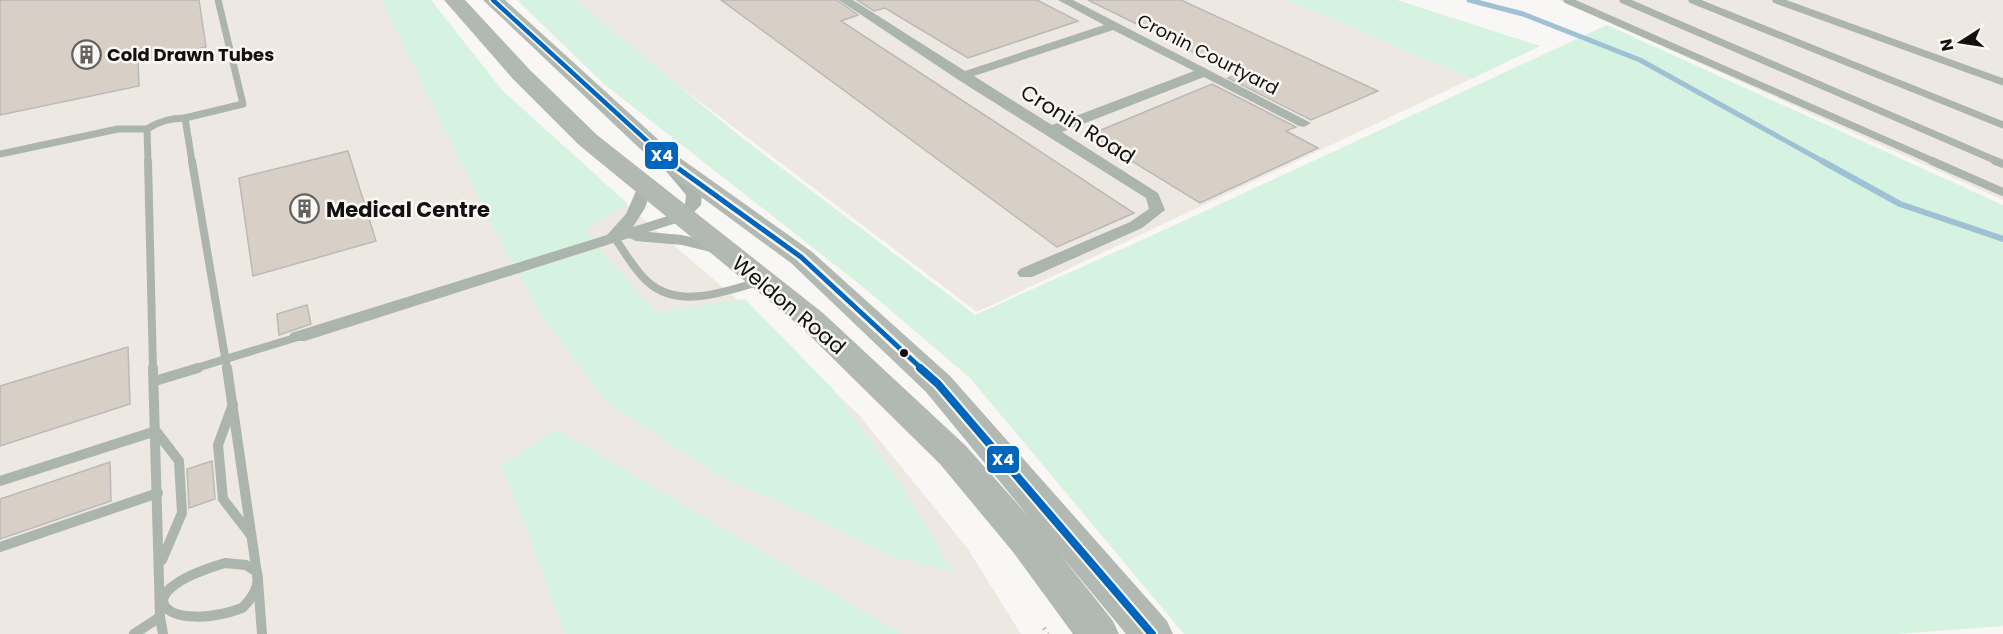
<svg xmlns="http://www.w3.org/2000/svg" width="2003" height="634" viewBox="0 0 2003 634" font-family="Poppins,sans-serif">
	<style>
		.built { fill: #ede8e2 }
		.green { fill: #d6f2e0 }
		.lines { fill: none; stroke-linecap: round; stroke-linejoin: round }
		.stream-far1 { stroke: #9ec1d5; stroke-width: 5 }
		.stream { stroke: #9ec1d5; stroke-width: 6 }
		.building { fill: #d8d0c7; stroke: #bbb9b8; stroke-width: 1.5 }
		.path { stroke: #b2b6b2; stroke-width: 4.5; stroke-dasharray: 1.5 5; stroke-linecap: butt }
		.service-far2 { stroke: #acb5ad; stroke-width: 7 }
		.service-far1 { stroke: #acb5ad; stroke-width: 8 }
		.service { stroke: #acb5ad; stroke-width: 10 }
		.minor { fill: #acb5ad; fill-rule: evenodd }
		.trunk { fill: #b2b9b2; fill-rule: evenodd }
		.bus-1-far2-casing { stroke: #faf8f4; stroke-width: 8 }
		.bus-1-far1-casing { stroke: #faf8f4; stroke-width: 10 }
		.bus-1-casing { stroke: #faf8f4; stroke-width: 12 }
		.bus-1-far2 { stroke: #0065bd; stroke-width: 4.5 }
		.bus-1-far1 { stroke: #0065bd; stroke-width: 5 }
		.bus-1 { stroke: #0065bd; stroke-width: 8 }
		.bus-dot { fill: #121110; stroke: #faf8f4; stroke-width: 2 }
		.labels { text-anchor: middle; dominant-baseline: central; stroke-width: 5; stroke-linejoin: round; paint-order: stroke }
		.far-poi-label { font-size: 18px; font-weight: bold; fill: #121110; stroke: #faf8f4; text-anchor: start }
		.far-street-label { font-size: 18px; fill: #121110; stroke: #faf8f4 }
		.street-label { font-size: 21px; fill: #121110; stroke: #faf8f4 }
		.poi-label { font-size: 21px; font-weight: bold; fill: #121110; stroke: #faf8f4; text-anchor: start }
		.line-badge { stroke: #faf8f4; stroke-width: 2 }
		.badge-label { font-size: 16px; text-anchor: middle; font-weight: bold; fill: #fff }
	</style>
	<rect width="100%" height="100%" fill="#f9f7f5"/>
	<g class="built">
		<polygon points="0,0 425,0 495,92 739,301 859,415 968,549 1021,634 0,634"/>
		<polygon points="566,0 1288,0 1471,79 977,312"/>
		<polygon points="1559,0 2003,0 2003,200"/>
	</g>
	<g class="green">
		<polygon points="381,0 431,0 502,90 628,204 587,229 606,256 656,312 745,299 832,388 898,479 954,573 891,556 825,523 718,475 606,402 540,314 497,235"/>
		<polygon points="517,0 576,0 737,134 975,315 1164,230 1607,25 2003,205 2003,626 1897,634 1184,634 970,378 863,287 604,84"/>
		<polygon points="1288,0 1397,0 1540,46 1471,79"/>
		<polygon points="556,429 902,634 565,634 502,466"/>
	</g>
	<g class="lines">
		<polyline class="stream-far1" points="1469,0 1523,14 1640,60 1824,162"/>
		<polyline class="stream" points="1822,161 1900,204 2003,239"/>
	</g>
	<g class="building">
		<polygon points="0,0 199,0 206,47 138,61 139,86 0,115"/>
		<polygon points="721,0 837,0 858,15 841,21 1134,213 1057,247"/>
		<polygon points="857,0 1037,0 1078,21 968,58 885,8 874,11"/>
		<polygon points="1088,0 1181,0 1378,91 1311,120 1228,78 1238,74"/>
		<polygon points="1212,84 1296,127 1286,131 1318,148 1200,203 1089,135"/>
		<polygon points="348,151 376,241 253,276 239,178"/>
		<polygon points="307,305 311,324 279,335 277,314"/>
		<polygon points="128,347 130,404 0,446 0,386"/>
		<polygon points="212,461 215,499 189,508 187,469"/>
		<polygon points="110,462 111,501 0,539 0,499"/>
	</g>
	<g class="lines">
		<polyline class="path" points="1044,628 1048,634"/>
		<g class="service-far2">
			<polyline points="1567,0 1935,162"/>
			<polyline points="1623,0 1999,162"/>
			<polyline points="1692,0 2003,125"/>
			<polyline points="1776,0 2003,82"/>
			<polyline points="185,118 243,104 218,0"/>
			<polyline points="0,154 118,129 147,129"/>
			<path d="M 148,162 L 147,129 C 159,121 170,118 185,118 L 192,162"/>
		</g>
		<g class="service-far1">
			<polyline points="148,161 153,369"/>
			<polyline points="192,161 227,369"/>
			<polyline points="1932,161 2003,192"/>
			<polyline points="1995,161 2003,164"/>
			<path d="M 614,237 C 625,252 634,270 648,282 C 679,310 727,291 761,281"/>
			<polyline points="193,369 298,337"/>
		</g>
		<g class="service">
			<polyline points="153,368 160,617 163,634"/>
			<polyline points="227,368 258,581 262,634"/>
			<polyline points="155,381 198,368"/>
			<polyline points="233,404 218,445 223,499 250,534"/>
			<polyline points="0,481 156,431 179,461 182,513 162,560"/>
			<polyline points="0,547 158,493"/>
			<path d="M 225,563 L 246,565 L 257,572 C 260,586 253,598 242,608 C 173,634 114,596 225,563 Z"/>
			<polyline points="134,634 160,617"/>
		</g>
		<g class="minor">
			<path d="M 839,0 L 853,0 L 965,71 L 1104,25 L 1058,0 L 1073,0 L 1311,123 L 1304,127 L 1299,126 L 1204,77 L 1062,132 L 1158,193 L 1165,210 L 1142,228 L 1032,277 L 1020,277 L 1017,273 L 1020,269 L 1130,222 L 1149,209 L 1146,198 L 957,79 ZM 1113,30 L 1194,71 L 1052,125 L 974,76 Z"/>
			<polygon points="674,166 679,168 699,191 702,194 701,205 686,220 648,232 682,235 729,246 731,250 729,254 723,255 682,245 636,241 629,238 305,341 291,341 289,337 291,333 607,235 626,214 639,184 644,182 652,187 645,208 633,227 674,214 685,204 686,195 666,171"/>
		</g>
		<polygon class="trunk" points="444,0 465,0 529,69 597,135 823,313 966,446 1029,517 926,392 791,263 655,163 483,0 505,0 673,153 811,251 950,376 1167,621 1173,634 1126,634 1059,553 1113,621 1119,634 1073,634 1013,552 940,464 801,327 579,145 513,79"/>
		<defs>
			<polyline id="bus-1-far2" points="493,0 670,162"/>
			<polyline id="bus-1-far1" points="668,161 801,257 922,369"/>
			<polyline id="bus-1" points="920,368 938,384 1152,634"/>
		</defs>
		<use href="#bus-1-far2" class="bus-1-far2-casing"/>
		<use href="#bus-1-far1" class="bus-1-far1-casing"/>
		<use href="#bus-1" class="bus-1-casing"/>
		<use href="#bus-1-far2" class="bus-1-far2"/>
		<use href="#bus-1-far1" class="bus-1-far1"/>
		<use href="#bus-1" class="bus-1"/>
	</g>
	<defs>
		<symbol id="building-ring" viewBox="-11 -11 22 22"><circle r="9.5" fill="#faf8f4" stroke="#636260" stroke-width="1.5"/><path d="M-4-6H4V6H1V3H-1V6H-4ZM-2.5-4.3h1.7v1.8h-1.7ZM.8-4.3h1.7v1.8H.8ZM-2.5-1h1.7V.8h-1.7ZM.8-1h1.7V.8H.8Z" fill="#636260"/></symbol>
	</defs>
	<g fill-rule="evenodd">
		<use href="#building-ring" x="70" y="38" width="33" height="33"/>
		<use href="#building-ring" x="288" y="192" width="33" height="33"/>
	</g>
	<circle class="bus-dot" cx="904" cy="353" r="5"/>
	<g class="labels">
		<g class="far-poi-label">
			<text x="107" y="54">Cold Drawn Tubes</text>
		</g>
		<g class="far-street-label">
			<text transform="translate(1208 54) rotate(27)">Cronin Courtyard</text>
		</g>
		<g class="street-label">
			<text transform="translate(1078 124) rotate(32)">Cronin Road</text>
			<text transform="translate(789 305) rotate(40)">Weldon Road</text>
		</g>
		<g class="poi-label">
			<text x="326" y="209">Medical Centre</text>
		</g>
	</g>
	<g class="line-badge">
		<rect x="644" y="141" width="35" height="29" rx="6" fill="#0065bd"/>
		<rect x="986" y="445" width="34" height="29" rx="6" fill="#0065bd"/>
	</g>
	<g class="badge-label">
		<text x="662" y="161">X4</text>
		<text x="1003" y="465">X4</text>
	</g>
	<g transform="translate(1961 42) rotate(258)" stroke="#faf8f4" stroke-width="4.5" paint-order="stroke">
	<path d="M0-4.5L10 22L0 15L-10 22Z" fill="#121110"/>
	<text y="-9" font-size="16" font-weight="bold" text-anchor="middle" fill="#121110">N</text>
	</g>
</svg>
